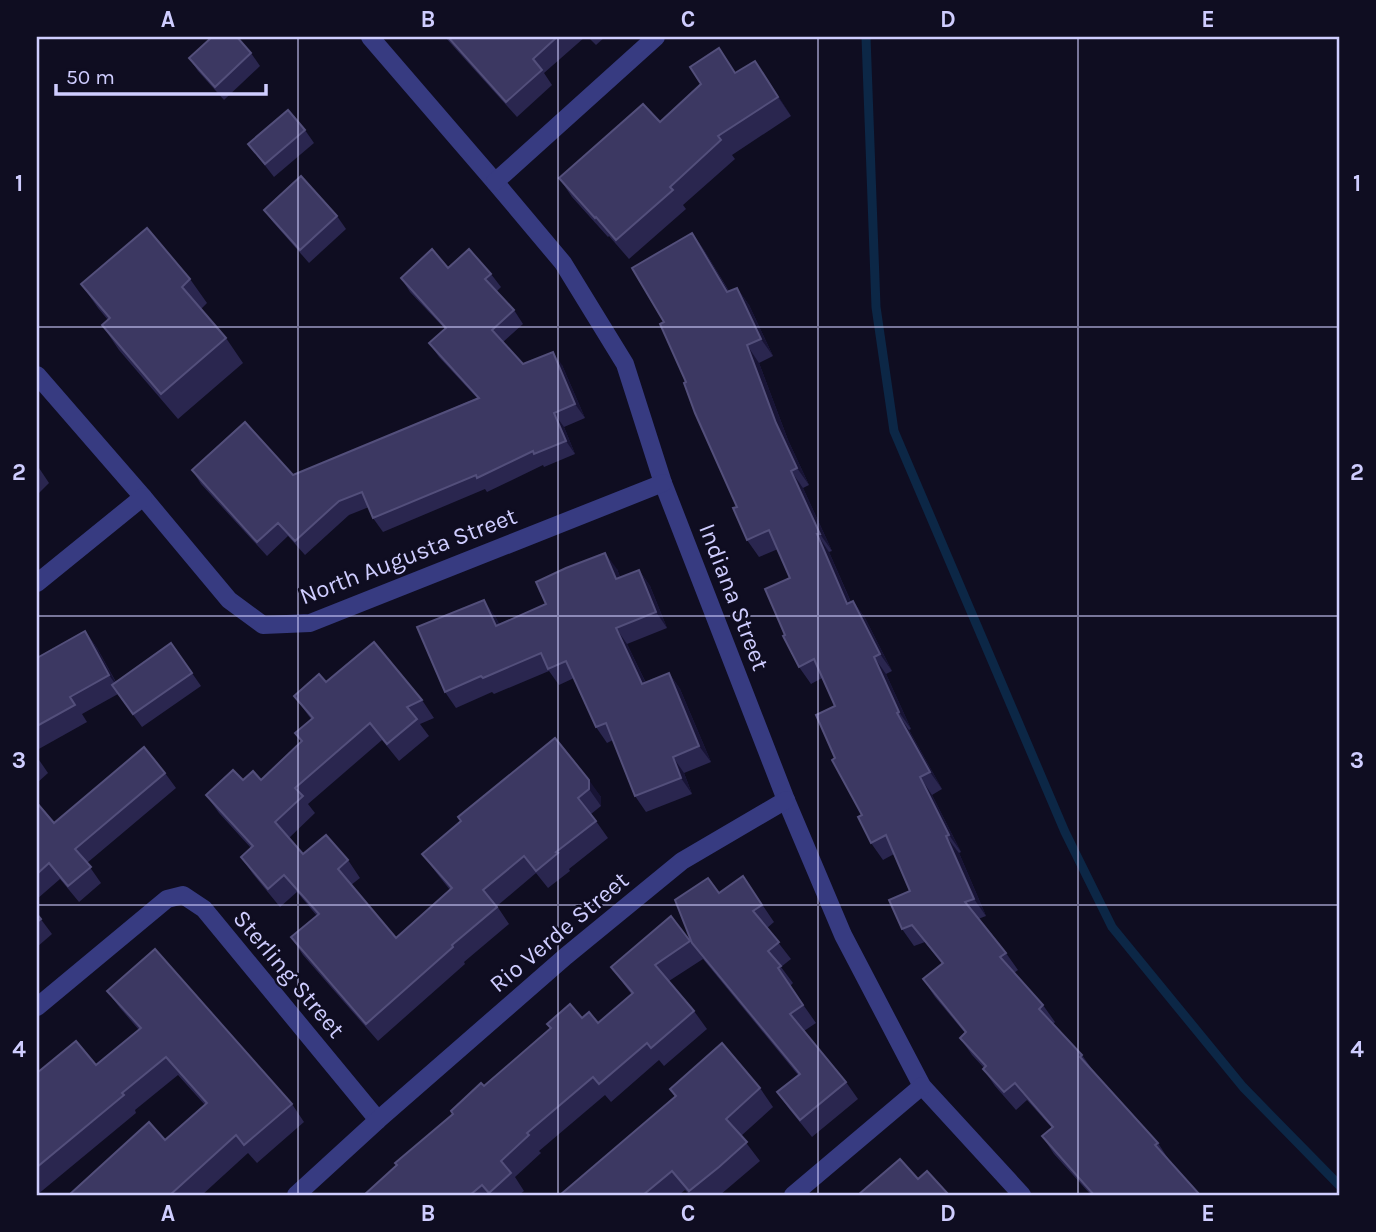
<svg xmlns="http://www.w3.org/2000/svg" width="1376" height="1232" viewBox="0 0 1376 1232" font-family="Karla,sans-serif">
	<style>
		.lines { fill: none; stroke-linecap: round; stroke-linejoin: round }
		.stream { stroke: #0c2746; stroke-width: 9 }
		.minor { stroke: #373b81; stroke-width: 18 }
		.wall { fill: #2a264f }
		.shaded-wall { fill: #181435 }
		.building { fill: #3c3862; stroke: #534f7b; stroke-width: 2 }
		.grid { fill: none; stroke: #cfcdff; stroke-width: 2; stroke-opacity: 0.55 }
		.labels { text-anchor: middle; dominant-baseline: central; stroke-width: 5; stroke-linejoin: round; paint-order: stroke }
		.street-label { font-size: 24px; fill: #cfcdff; stroke: #0f0d21 }
		.neatline { fill: none; stroke: #cfcdff; stroke-width: 2.5 }
		.grid-label { font-size: 23px; text-anchor: middle; font-weight: bold; fill: #cfcdff }
	</style>
	<rect width="100%" height="100%" fill="#0f0d21"/>
	<g class="lines">
		<polyline class="stream" points="866,37 876,307 894,431 1065,832 1112,927 1243,1087 1339,1185"/>
		<g class="minor">
			<polyline points="370,37 495,182 563,263 625,364 663,483 786,800 843,935 922,1086 1022,1195"/>
			<polyline points="495,182 656,37"/>
			<polyline points="37,375 143,497 229,600 263,625 310,623 663,483"/>
			<polyline points="37,583 143,497"/>
			<polyline points="37,1007 167,899 183,895 204,909 378,1120"/>
			<polyline points="296,1195 378,1120 566,956 682,861 786,800"/>
			<polyline points="793,1195 922,1086"/>
		</g>
	</g>
	<g class="wall">
		<polygon points="445,37 585,37 544,73 552,85 517,117"/>
		<polygon points="588,37 605,37 596,45"/>
		<polygon points="251,53 260,66 224,100 198,71 189,58"/>
		<polygon points="755,61 791,116 732,155 735,159 683,205 686,209 629,259 609,236 608,237 572,197 559,178 660,122"/>
		<polygon points="305,130 314,143 274,177 248,144"/>
		<polygon points="264,210 337,216 346,229 309,263 273,222"/>
		<polygon points="692,233 704,250 729,291 737,288 749,305 773,356 759,363 788,440 809,485 803,488 832,551 829,552 851,602 853,601 865,618 892,671 886,674 911,729 909,730 942,789 932,795 961,852 959,853 986,916 978,919 1006,953 1018,970 1014,973 1043,1005 1055,1022 1053,1024 1082,1055 1094,1072 1158,1143 1169,1160 1200,1195 1091,1195 1054,1154 1042,1136 1052,1128 1027,1100 1016,1110 995,1086 983,1069 984,1068 972,1055 960,1038 965,1033 935,997 923,979 942,964 925,942 914,946 902,929 910,891 894,854 883,860 871,843 862,815 835,758 835,706 822,678 811,684 799,667 785,635 790,578 778,549 759,557 747,540 737,507 686,382 664,322"/>
		<polygon points="448,268 491,274 501,287 497,291 514,310 523,324 503,342 523,364 562,365 585,418 564,427 575,454 544,467 543,465 487,492 485,489 383,532 373,518 369,507 349,515 305,555 288,536 267,556 201,484 192,470 293,475 477,398 439,357 429,343 445,329 410,292 401,278"/>
		<polygon points="190,279 207,303 201,309 226,338 243,363 178,419 119,350 102,325 108,320 98,308 81,284"/>
		<polygon points="37,465 49,483 37,495"/>
		<polygon points="617,569 620,577 639,570 650,586 667,628 627,644 646,683 669,673 680,689 711,762 684,773 692,794 646,812 635,796 613,740 607,743 596,727 574,678 559,685 549,671 494,694 492,692 456,708 445,692 495,616 499,624 546,604"/>
		<polygon points="85,631 97,648 116,682 171,643 201,686 142,727 118,694 82,714 87,722 37,750 37,658"/>
		<polygon points="326,682 422,700 434,718 420,724 429,736 399,761 382,740 308,804 315,813 289,838 303,854 348,860 360,878 351,885 396,938 450,890 435,871 422,854 461,821 555,738 601,797 601,806 591,814 608,838 569,869 570,871 548,888 536,873 497,906 509,924 464,962 465,964 378,1041 303,955 291,937 317,916 297,892 280,907 253,874 241,857 251,848 219,813 206,795 243,780 261,780 301,742 295,733 311,719 294,696"/>
		<polygon points="37,757 48,773 37,783"/>
		<polygon points="165,773 176,788 87,863 101,883 79,902 60,879 37,899 37,803 54,823"/>
		<polygon points="743,876 774,922 767,928 791,959 781,967 793,983 790,986 816,1023 804,1031 846,1082 858,1099 812,1137 790,1110 777,1092 798,1075 703,959 669,981 694,1011 707,1029 664,1066 659,1060 611,1102 605,1095 539,1151 541,1153 515,1177 524,1191 519,1195 364,1195 484,1086 582,1018 598,1023 632,995 611,967 671,916 691,942 719,893"/>
		<polygon points="37,914 52,934 37,947"/>
		<polygon points="107,991 292,1104 304,1122 257,1163 248,1153 202,1195 69,1195 165,1140 205,1105 178,1075 135,1110 136,1113 37,1195 37,1073 96,1065 139,1030 120,1008"/>
		<polygon points="760,1088 773,1107 741,1136 760,1161 720,1195 690,1195 685,1190 679,1195 560,1195 675,1097 670,1089"/>
	</g>
	<g class="shaded-wall">
		<polygon points="755,61 768,80 791,116 778,97"/>
		<polygon points="692,233 704,250 739,309 727,292"/>
		<polygon points="737,288 749,305 773,356 761,339"/>
		<polygon points="747,345 759,363 788,440 809,485 797,468 776,423"/>
		<polygon points="553,352 562,365 585,418 575,404"/>
		<polygon points="554,413 564,427 575,454 566,441"/>
		<polygon points="791,471 803,488 832,551 820,534"/>
		<polygon points="817,534 829,552 859,621 847,604"/>
		<polygon points="605,553 617,569 627,595 616,579"/>
		<polygon points="639,570 650,586 667,628 656,612"/>
		<polygon points="484,600 495,616 507,642 496,626"/>
		<polygon points="853,601 865,618 892,671 880,654"/>
		<polygon points="616,628 627,644 654,700 642,684"/>
		<polygon points="85,631 97,648 121,692 109,675"/>
		<polygon points="874,657 886,674 911,729 899,712"/>
		<polygon points="669,673 680,689 711,762 699,746"/>
		<polygon points="897,713 909,730 942,789 930,772"/>
		<polygon points="673,757 684,773 692,794 681,778"/>
		<polygon points="920,777 932,795 961,852 949,835"/>
		<polygon points="589,780 601,797 601,806 589,789"/>
		<polygon points="946,836 959,853 986,916 974,899"/>
	</g>
	<g class="building">
		<polygon points="212,37 237,37 251,53 215,87 189,58"/>
		<polygon points="448,37 557,37 533,59 542,70 506,102"/>
		<polygon points="719,48 735,73 755,61 778,97 718,136 721,140 670,187 673,190 616,240 596,217 595,218 559,178 643,104 660,122 701,84 690,67"/>
		<polygon points="288,110 305,130 265,164 248,144"/>
		<polygon points="301,176 337,216 300,250 264,210"/>
		<polygon points="147,228 190,279 182,287 226,338 161,394 102,325 110,318 81,284"/>
		<polygon points="692,233 727,292 737,288 761,339 747,345 776,423 797,468 791,471 820,534 817,534 847,604 853,601 880,654 874,657 899,712 897,713 930,772 920,777 949,835 946,836 974,899 965,902 1006,953 1000,957 1043,1005 1039,1009 1082,1055 1080,1057 1158,1143 1155,1145 1200,1195 1094,1195 1042,1136 1053,1127 1015,1083 1004,1092 983,1069 986,1066 960,1038 966,1032 923,979 943,963 912,925 902,929 889,900 910,891 886,835 871,843 858,817 862,815 832,760 835,758 816,715 835,706 814,659 799,667 783,636 785,635 765,589 790,578 769,530 747,540 733,508 737,507 695,413 684,383 686,382 660,324 664,322 632,268"/>
		<polygon points="432,249 448,268 469,249 491,274 485,279 514,310 492,330 523,364 553,352 575,404 554,413 566,441 534,454 533,451 477,478 476,475 373,518 362,492 339,501 295,541 278,523 257,542 192,470 245,422 293,475 479,398 429,343 446,328 401,278"/>
		<polygon points="605,553 616,579 639,570 656,612 616,628 642,684 669,673 699,746 673,757 681,778 635,796 606,723 596,727 566,661 548,669 541,653 483,678 481,676 445,692 417,627 484,600 496,626 546,604 536,582 566,568"/>
		<polygon points="85,631 109,675 70,697 75,705 37,726 37,658"/>
		<polygon points="374,642 422,700 407,707 417,719 387,744 370,723 295,788 303,796 275,822 303,854 326,835 348,860 338,869 396,938 452,888 422,854 461,821 458,817 555,738 589,780 589,789 578,798 596,821 556,852 558,853 536,871 524,856 483,890 497,907 452,945 453,947 366,1024 291,937 319,914 284,875 268,889 241,857 253,846 206,795 233,770 243,780 253,771 261,780 302,741 295,733 313,718 294,696 319,674 326,682"/>
		<polygon points="171,643 192,673 133,714 112,685"/>
		<polygon points="144,747 165,773 75,849 91,867 68,886 49,863 37,874 37,803 54,823"/>
		<polygon points="743,876 762,905 753,911 779,942 768,951 781,966 778,968 803,1005 790,1014 846,1082 800,1120 777,1092 800,1074 692,943 675,900 708,878 719,893"/>
		<polygon points="37,914 41,919 37,922"/>
		<polygon points="671,916 690,941 655,965 694,1011 651,1048 647,1043 599,1084 593,1077 527,1133 529,1135 501,1161 511,1173 489,1193 482,1185 470,1195 364,1195 397,1165 395,1163 453,1114 451,1111 481,1083 484,1086 551,1028 547,1024 570,1004 582,1018 589,1012 598,1023 633,993 611,967"/>
		<polygon points="155,949 292,1104 244,1145 236,1135 170,1195 69,1195 149,1122 165,1140 207,1103 166,1057 122,1093 124,1095 37,1167 37,1073 76,1041 96,1065 141,1028 107,991"/>
		<polygon points="722,1043 760,1088 726,1119 747,1142 719,1167 689,1191 672,1171 643,1195 560,1195 676,1096 670,1089"/>
		<polygon points="900,1159 918,1179 927,1171 949,1195 858,1195"/>
	</g>
	<path class="grid" d="M 298,37 L 298,1195M 558,37 L 558,1195M 818,37 L 818,1195M 1078,37 L 1078,1195M 37,327 L 1339,327M 37,616 L 1339,616M 37,905 L 1339,905"/>
	<g class="labels">
		<g class="street-label">
			<text transform="translate(408 556) rotate(-21)">North Augusta Street</text>
			<text transform="translate(734 597) rotate(69)">Indiana Street</text>
			<text transform="translate(559 932) rotate(-40)">Rio Verde Street</text>
			<text transform="translate(289 974) rotate(50)">Sterling Street</text>
		</g>
	</g>
	<rect width="1376" height="1232" fill="none" stroke="#0f0d21" stroke-width="77"/>
	<path d="M56 84v10h210v-10" fill="none" stroke="#cfcdff" stroke-width="3.5"/>
	<text x="66" y="84" font-size="21" fill="#cfcdff" stroke="#0f0d21" stroke-width="5" paint-order="stroke">50 m</text>
	<rect x="38" y="38" width="1300" height="1156" class="neatline"/>
	<g class="grid-label">
		<text x="168" y="27">A</text>
		<text x="428" y="27">B</text>
		<text x="688" y="27">C</text>
		<text x="948" y="27">D</text>
		<text x="1208" y="27">E</text>
		<text x="19" y="191">1</text>
		<text x="1357" y="191">1</text>
		<text x="19" y="480">2</text>
		<text x="1357" y="480">2</text>
		<text x="19" y="768">3</text>
		<text x="1357" y="768">3</text>
		<text x="19" y="1057">4</text>
		<text x="1357" y="1057">4</text>
		<text x="168" y="1221">A</text>
		<text x="428" y="1221">B</text>
		<text x="688" y="1221">C</text>
		<text x="948" y="1221">D</text>
		<text x="1208" y="1221">E</text>
	</g>
</svg>
